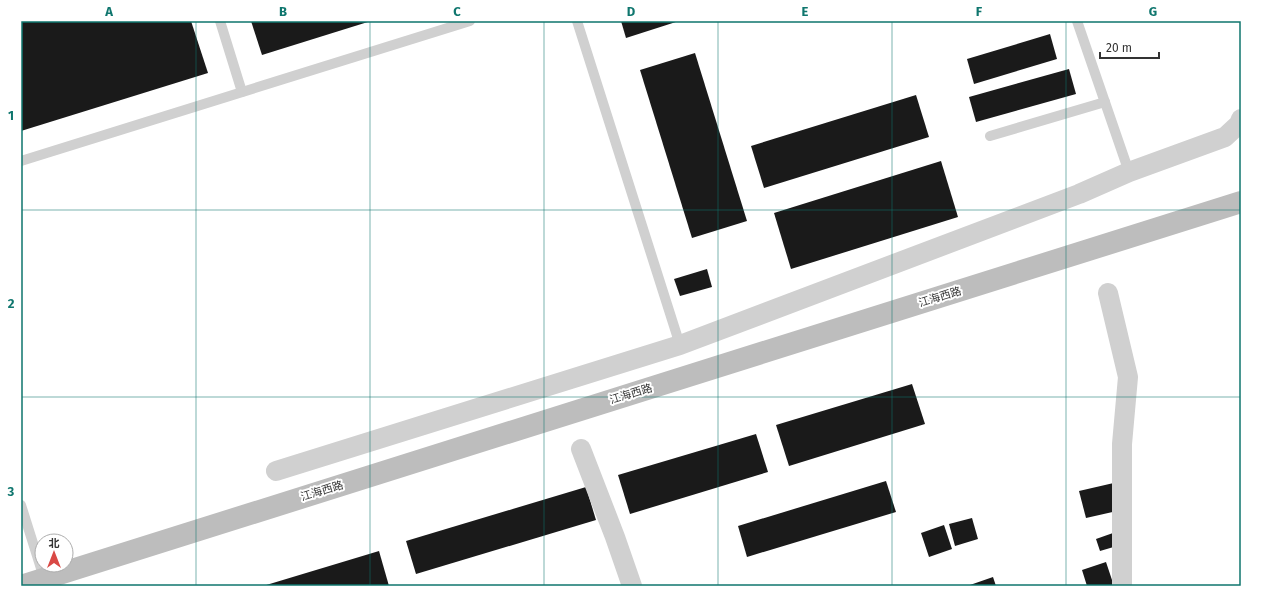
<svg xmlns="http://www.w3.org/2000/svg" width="1262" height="607" viewBox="0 0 1262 607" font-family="'Fira Sans','Noto Sans SC',sans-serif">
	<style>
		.building { fill: #1a1a1a }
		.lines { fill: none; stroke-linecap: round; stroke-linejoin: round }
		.lane { stroke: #d0d0d0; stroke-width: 10 }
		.street { stroke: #d0d0d0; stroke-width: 20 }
		.secondary { stroke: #bdbdbd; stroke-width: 22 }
		.grid { fill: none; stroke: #0f766e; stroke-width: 1; stroke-opacity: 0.55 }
		.labels { text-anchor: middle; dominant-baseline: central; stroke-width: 4; stroke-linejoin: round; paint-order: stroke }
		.street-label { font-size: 11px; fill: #333; stroke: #fff }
		.neatline { fill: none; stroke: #0f766e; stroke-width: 1.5 }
		.grid-label { font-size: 13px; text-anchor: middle; font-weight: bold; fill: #0f766e }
	</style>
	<rect width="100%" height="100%" fill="#fff"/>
	<g class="building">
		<polygon points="21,21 191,21 208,73 21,131"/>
		<polygon points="251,21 371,21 262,55"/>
		<polygon points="621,21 679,21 626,38"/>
		<polygon points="1050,34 1057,59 974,84 967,59"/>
		<polygon points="695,53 747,221 692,238 640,70"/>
		<polygon points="1069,69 1076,94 976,122 969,97"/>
		<polygon points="916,95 929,137 764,188 751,146"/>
		<polygon points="941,161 958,217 791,269 774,213"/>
		<polygon points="707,269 712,287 680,296 674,279"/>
		<polygon points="912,384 925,424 789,466 776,425"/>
		<polygon points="756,434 768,472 630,514 618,475"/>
		<polygon points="886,481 896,512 747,557 738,526"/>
		<polygon points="1118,482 1117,511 1086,518 1079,491"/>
		<polygon points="586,487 596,520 416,574 406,541"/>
		<polygon points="972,518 978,539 955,546 949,524"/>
		<polygon points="944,525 952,549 929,557 921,533"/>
		<polygon points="1113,533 1117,546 1100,551 1096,539"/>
		<polygon points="379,551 389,586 263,586"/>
		<polygon points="1106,562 1114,586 1087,586 1082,570"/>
		<polygon points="993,577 996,586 970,586 970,585"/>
	</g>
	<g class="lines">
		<g class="lane">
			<polyline points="220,21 242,92"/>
			<polyline points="577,21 680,345"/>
			<polyline points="1077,21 1129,172"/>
			<polyline points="990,136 1105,102"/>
			<polyline points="21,161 470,21"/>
			<polyline points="21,505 44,578"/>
		</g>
		<g class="street">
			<polyline points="1108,293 1128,377 1122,444 1122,586"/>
			<polyline points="581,449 615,537 632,586"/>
			<polyline points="276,471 680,345 1079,194 1129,172 1225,137 1239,124 1241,119"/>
		</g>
		<polyline class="secondary" points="21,586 1241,202"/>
	</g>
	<path class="grid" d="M 196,21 L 196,586M 370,21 L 370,586M 544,21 L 544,586M 718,21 L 718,586M 892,21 L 892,586M 1066,21 L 1066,586M 21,210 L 1241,210M 21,397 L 1241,397"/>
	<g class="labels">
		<g class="street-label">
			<text transform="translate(940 297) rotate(-17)">江海西路</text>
			<text transform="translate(631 394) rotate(-17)">江海西路</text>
			<text transform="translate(322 491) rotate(-17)">江海西路</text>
		</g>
	</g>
	<rect width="1262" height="607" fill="none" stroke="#ffffff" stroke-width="44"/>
	<g transform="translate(54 553)"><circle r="19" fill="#ffffff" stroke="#adadad"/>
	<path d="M0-3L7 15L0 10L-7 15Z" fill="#d94945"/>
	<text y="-6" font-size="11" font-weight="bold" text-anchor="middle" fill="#333333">北</text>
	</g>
	<path d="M1100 52v6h59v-6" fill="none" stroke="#333333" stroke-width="2"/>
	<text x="1106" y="52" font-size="12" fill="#333333" stroke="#ffffff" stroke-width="3" paint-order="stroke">20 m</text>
	<rect x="22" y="22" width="1218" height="563" class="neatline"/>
	<g class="grid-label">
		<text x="109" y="16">A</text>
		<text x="283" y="16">B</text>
		<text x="457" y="16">C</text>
		<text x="631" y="16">D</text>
		<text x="805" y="16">E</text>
		<text x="979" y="16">F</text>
		<text x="1153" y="16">G</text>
		<text x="11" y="120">1</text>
		<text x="11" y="308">2</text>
		<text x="11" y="496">3</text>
	</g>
</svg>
